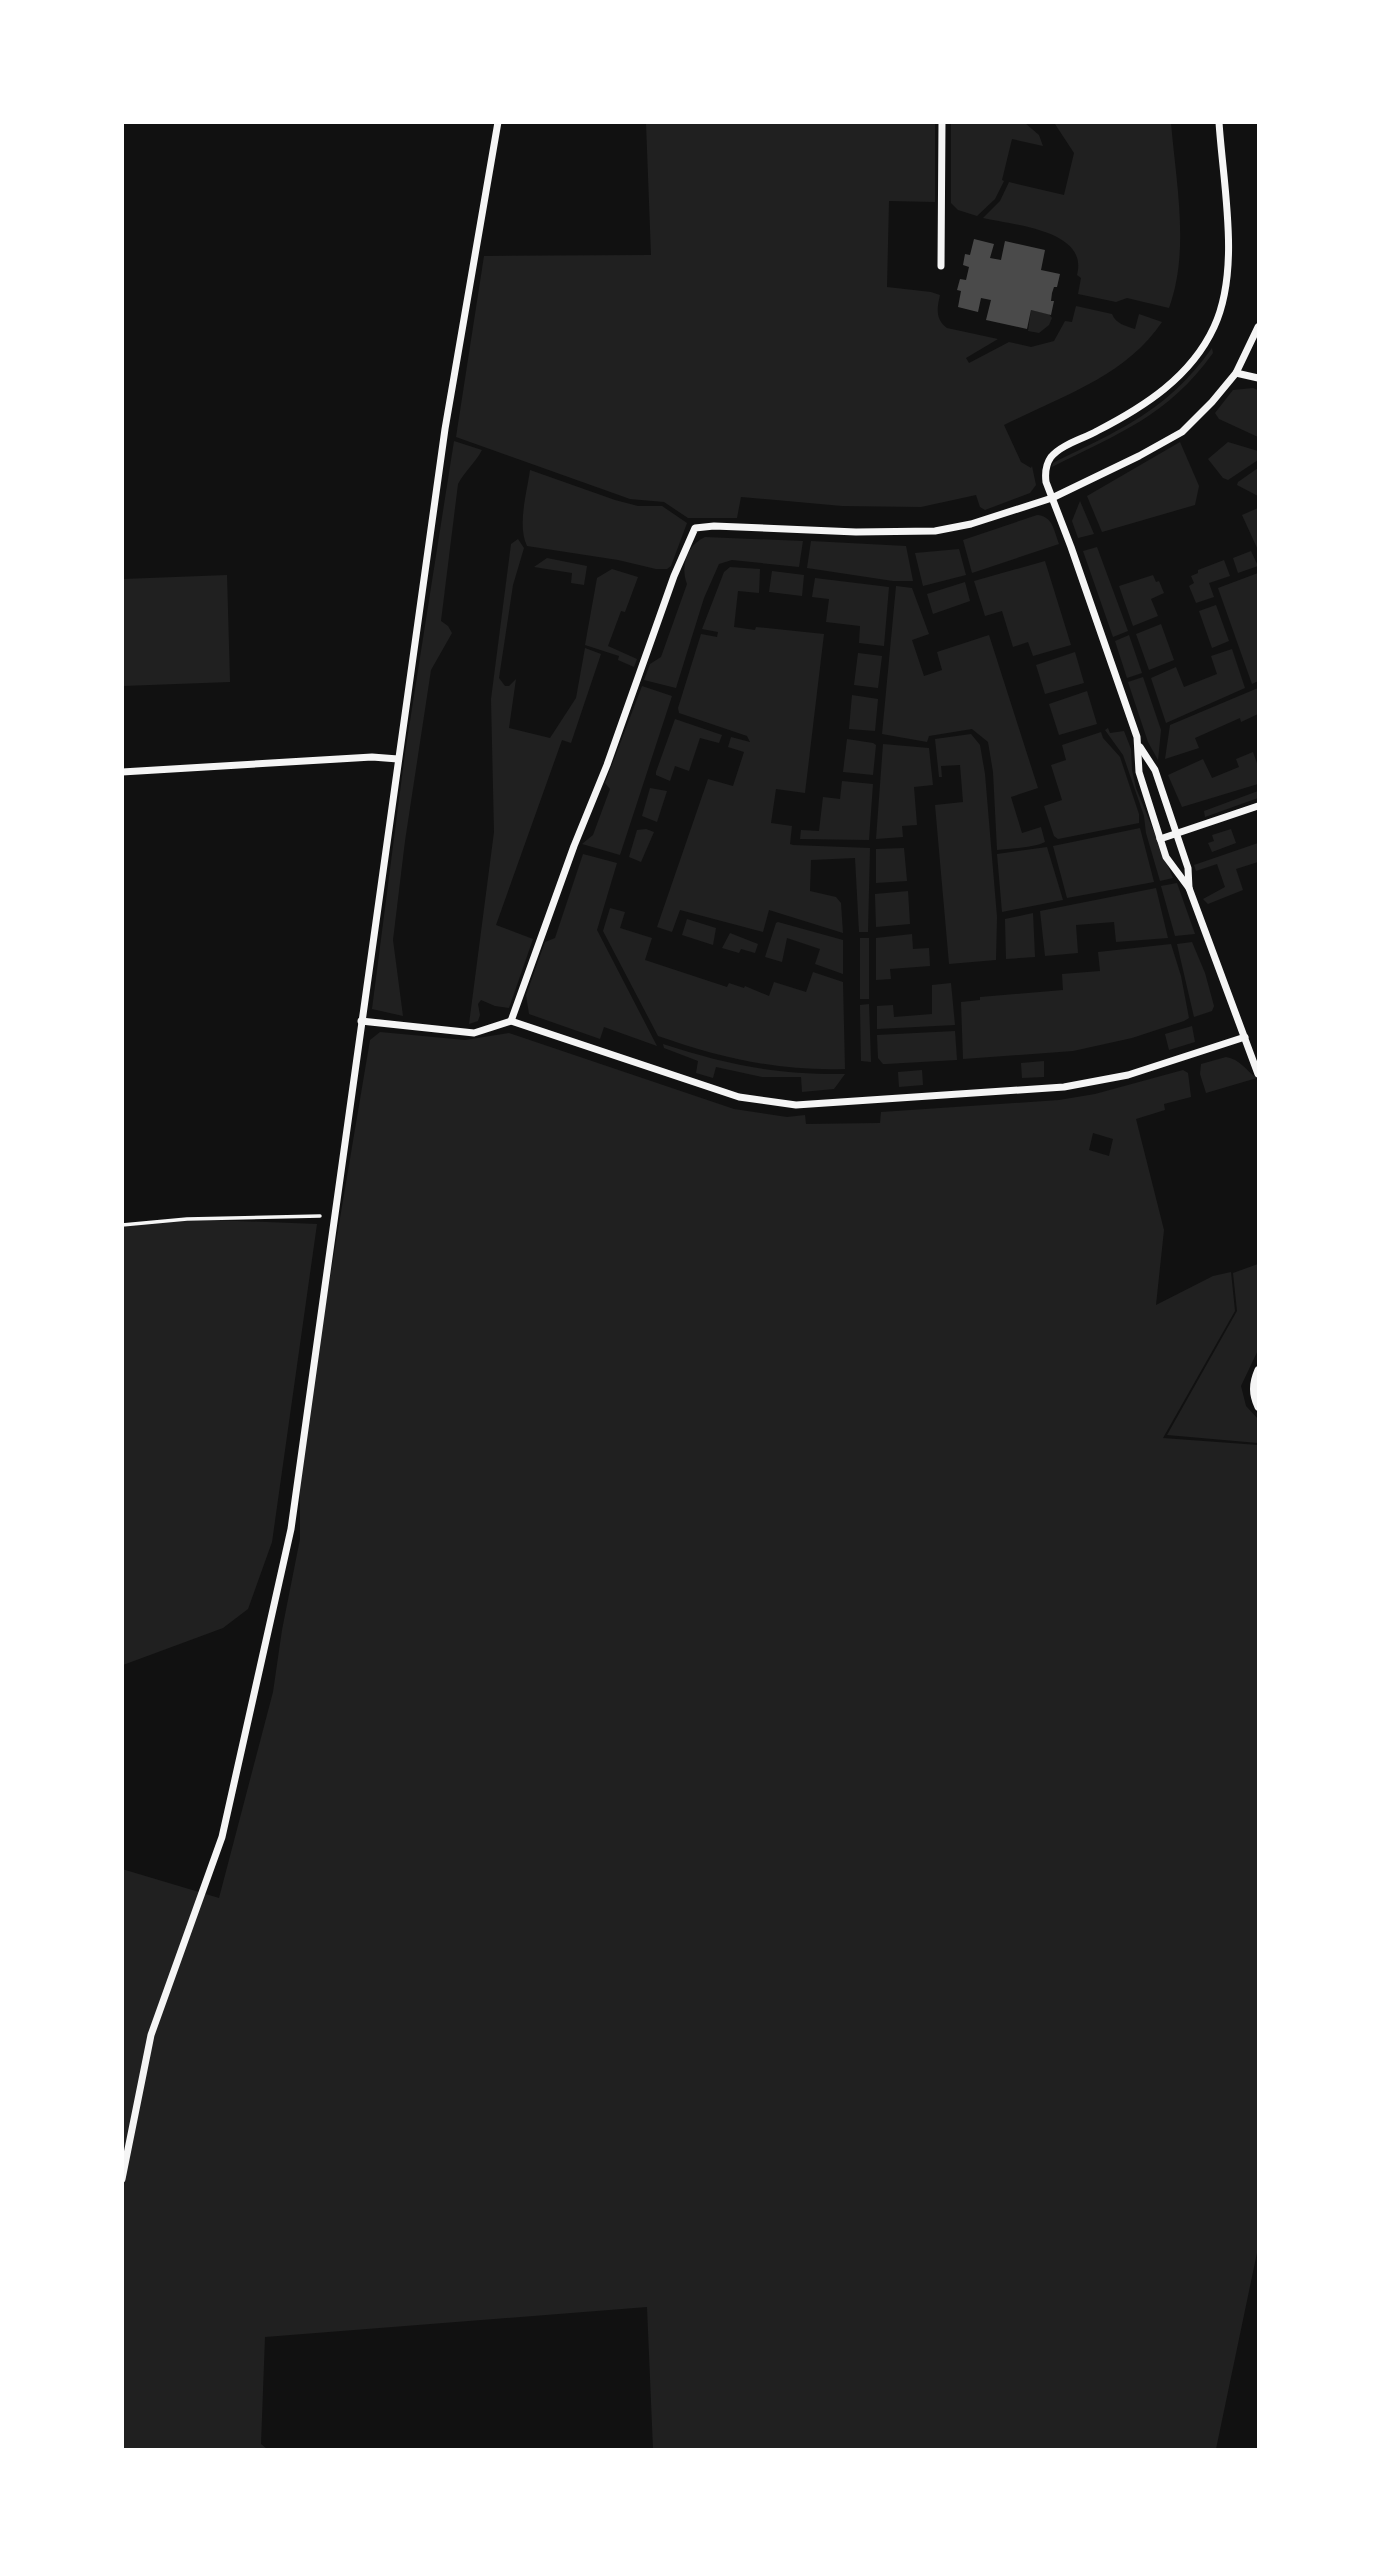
<svg xmlns="http://www.w3.org/2000/svg" width="1381" height="2572" viewBox="0 0 1381 2572" font-family="Helvetica,sans-serif">
	<style>
		.green { fill: #202020; fill-rule: evenodd }
		.building { fill: #4a4a4a }
		.lines { fill: none; stroke-linecap: round; stroke-linejoin: round }
		.path { stroke: #f5f5f5; stroke-width: 3.5 }
		.minor { stroke: #f5f5f5; stroke-width: 7 }
	</style>
	<rect width="100%" height="100%" fill="#111"/>
	<g class="green">
		<path d="M 646,123 L 935,123 L 935,202 L 889,201 L 887,287 L 931,292 L 940,295 C 937,308 935,319 947,328 L 998,339 L 966,358 L 969,363 L 1009,342 L 1031,347 L 1054,341 L 1065,321 L 1072,322 L 1076,306 L 1112,314 C 1116,324 1126,326 1135,329 L 1139,314 L 1162,322 C 1126,376 1060,397 1004,425 L 1021,462 L 1031,468 L 1032,466 L 1036,485 L 1030,493 L 985,510 L 980,507 L 976,495 L 921,507 L 842,506 L 741,497 L 737,518 L 688,518 L 664,502 L 630,499 L 456,437 L 484,256 L 651,255 Z"/>
		<polygon points="951,123 1025,123 1039,135 1043,146 1012,139 1002,180 1004,181 995,199 977,216 958,210 951,203"/>
		<path d="M 1050,123 L 1171,123 C 1176,183 1190,250 1169,308 L 1127,298 L 1116,302 L 1078,294 L 1081,278 L 1077,275 C 1089,230 1013,225 983,218 L 1000,201 L 1009,182 L 1064,195 L 1074,153 L 1055,124 Z"/>
		<polygon points="1031,310 1049,314 1052,318 1049,325 1039,333 1028,331"/>
		<path d="M 1212,348 L 1213,353 C 1168,416 1119,433 1052,467 L 1053,463 C 1121,429 1166,412 1212,348 Z"/>
		<polygon points="1253,388 1258,390 1258,437 1219,419 1215,413 1233,390"/>
		<path d="M 454,441 L 482,450 C 475,463 465,471 458,484 L 441,621 L 448,626 L 452,633 L 431,670 L 405,841 L 393,940 L 403,1016 L 372,1009 L 405,753 Z"/>
		<polygon points="1180,442 1199,486 1195,505 1102,532 1087,496"/>
		<polygon points="1228,442 1258,451 1258,460 1228,480 1223,478 1208,459"/>
		<polygon points="1258,468 1258,496 1237,485 1238,482"/>
		<path d="M 530,470 L 615,500 L 638,506 L 662,506 L 687,523 L 671,566 L 667,569 L 656,569 L 618,560 L 527,546 C 517,525 527,493 530,470 Z"/>
		<polygon points="1080,501 1094,534 1078,538 1072,521"/>
		<polygon points="1258,508 1258,550 1242,515"/>
		<path d="M 1037,515 C 1053,516 1054,531 1059,544 L 972,573 L 963,540 Z"/>
		<path d="M 705,537 L 803,541 L 799,567 L 732,560 L 719,564 L 704,598 L 676,688 L 644,680 L 650,664 L 661,657 L 687,584 C 680,566 687,545 705,537 Z"/>
		<polygon points="518,539 524,548 513,585 499,678 505,686 509,686 516,679 509,728 550,738 576,698 585,648 601,654 571,743 562,740 496,925 533,939 509,1008 495,1006 481,1000 478,1004 480,1015 478,1021 469,1024 494,832 491,699 511,544"/>
		<polygon points="811,541 906,546 913,581 893,581 807,568"/>
		<polygon points="1097,547 1128,631 1113,637 1083,551"/>
		<polygon points="959,549 966,575 923,586 915,553"/>
		<polygon points="1251,551 1258,566 1238,573 1233,558"/>
		<polygon points="547,558 587,566 584,585 571,583 572,573 534,567"/>
		<polygon points="1224,560 1230,576 1209,583 1214,597 1196,603 1189,586 1194,583 1191,576 1198,573 1198,570"/>
		<polygon points="1045,561 1071,645 1033,656 1028,642 1013,647 1002,611 985,616 974,581"/>
		<polygon points="730,567 760,569 759,593 738,591 734,627 755,630 756,627 824,634 805,793 776,789 771,823 792,826 790,844 793,845 870,848 868,932 859,932 855,858 811,860 810,891 836,897 841,903 843,933 769,910 763,932 680,910 672,932 657,927 708,779 733,786 744,752 728,747 731,737 750,742 747,736 679,713 678,708 701,634 717,637 718,632 702,629 724,572"/>
		<polygon points="612,569 638,577 625,612 621,611 608,646 637,659 634,667 618,660 619,656 585,645 597,578"/>
		<polygon points="772,571 804,575 802,596 769,592"/>
		<polygon points="1258,573 1258,681 1252,684 1218,588"/>
		<polygon points="227,575 230,682 123,686 123,579"/>
		<polygon points="1153,575 1156,582 1159,581 1164,593 1151,599 1158,616 1133,626 1119,586"/>
		<polygon points="815,578 889,587 884,646 859,643 860,626 826,622 829,599 812,597"/>
		<polygon points="965,582 970,601 933,614 927,594"/>
		<path d="M 896,586 L 912,588 L 929,634 L 912,640 L 924,676 L 942,670 L 937,652 L 989,635 L 1038,788 L 1011,797 L 1022,833 L 1041,827 L 1045,842 C 1033,848 1012,848 997,850 L 993,772 L 988,742 L 972,729 L 929,736 L 927,742 L 882,734 Z"/>
		<polygon points="1216,605 1229,641 1212,648 1199,611"/>
		<polygon points="1161,624 1174,660 1149,670 1136,634"/>
		<polygon points="1129,635 1142,673 1127,678 1115,641"/>
		<polygon points="1232,649 1245,688 1166,723 1151,678 1176,667 1184,687 1217,674 1211,656"/>
		<polygon points="1075,652 1084,683 1045,694 1036,665"/>
		<polygon points="858,653 882,656 878,688 854,685"/>
		<polygon points="1143,677 1161,730 1158,760 1148,742 1128,682"/>
		<polygon points="642,686 672,696 620,855 582,844 593,835 610,789 605,783"/>
		<polygon points="1258,688 1258,714 1241,722 1240,718 1195,738 1199,748 1165,759 1170,725"/>
		<polygon points="1087,691 1097,724 1059,735 1049,704"/>
		<polygon points="852,695 878,699 875,731 849,729"/>
		<polygon points="675,719 722,735 719,743 700,738 689,771 675,766 670,781 656,775 656,772"/>
		<polygon points="1108,728 1110,733 1124,731 1131,749 1132,770 1136,788 1173,878 1160,881 1146,833 1144,816 1123,755 1105,730"/>
		<polygon points="1101,732 1103,738 1120,757 1139,814 1139,823 1058,839 1054,836 1044,806 1062,800 1051,765 1066,760 1062,745"/>
		<polygon points="971,734 980,745 985,774 997,917 996,960 949,964 935,805 963,802 960,765 941,766 942,777 939,777 935,739"/>
		<polygon points="847,739 873,743 876,745 873,775 843,772"/>
		<polygon points="883,744 929,748 933,785 914,787 917,825 902,826 903,837 876,839"/>
		<polygon points="1253,752 1258,766 1258,784 1182,807 1168,775 1203,759 1212,778 1239,767 1236,759"/>
		<polygon points="842,781 873,784 869,840 800,839 801,830 819,831 823,797 840,799"/>
		<polygon points="650,788 667,791 657,822 642,816"/>
		<polygon points="1258,791 1258,798 1205,817 1204,811"/>
		<polygon points="1140,828 1154,882 1067,898 1053,846"/>
		<polygon points="646,829 654,832 641,862 629,857 637,830"/>
		<polygon points="1231,829 1236,843 1212,852 1208,843 1214,841 1212,835"/>
		<polygon points="1258,843 1258,862 1236,869 1243,890 1208,904 1203,899 1225,887 1217,864 1196,871 1194,865"/>
		<polygon points="1047,847 1063,900 1002,912 997,854"/>
		<polygon points="904,848 907,881 876,883 876,849"/>
		<polygon points="583,854 617,863 597,930 657,1046 604,1027 600,1039 529,1014 526,995 545,942 555,938"/>
		<polygon points="1177,883 1195,934 1175,936 1161,886"/>
		<polygon points="1156,888 1168,938 1116,942 1114,922 1076,925 1078,953 1045,956 1040,911"/>
		<polygon points="908,891 910,924 876,927 875,894"/>
		<path d="M 610,908 L 625,912 L 620,928 L 652,938 L 645,960 L 727,987 L 729,983 L 744,988 L 745,986 L 769,996 L 774,982 L 806,992 L 813,972 L 843,982 L 845,1069 C 778,1071 721,1058 658,1036 L 603,931 Z"/>
		<polygon points="1033,913 1035,957 1006,959 1005,919"/>
		<polygon points="687,919 716,928 713,945 682,935"/>
		<polygon points="778,922 843,940 843,974 815,964 820,949 787,938 782,962 765,957 776,923"/>
		<polygon points="730,933 758,944 755,953 741,949 739,953 722,948"/>
		<polygon points="912,934 913,949 929,948 930,966 890,969 891,979 876,980 876,938"/>
		<rect x="860" y="938" width="9" height="61"/>
		<polygon points="1192,942 1205,973 1214,1006 1212,1011 1194,1017 1177,944"/>
		<polygon points="1171,944 1181,976 1189,1018 1184,1021 1132,1038 1073,1051 963,1059 961,1002 980,1000 980,997 1063,990 1062,974 1100,971 1098,952"/>
		<polygon points="951,983 955,1025 877,1029 877,1006 893,1005 894,1017 932,1014 932,985"/>
		<polygon points="869,1004 871,1062 861,1061 860,1005"/>
		<polygon points="1192,1026 1195,1042 1169,1050 1165,1034"/>
		<polygon points="955,1031 957,1060 886,1064 883,1064 878,1058 877,1035"/>
		<path d="M 380,1032 L 465,1040 L 509,1033 L 734,1109 L 787,1117 L 805,1115 L 806,1124 L 880,1123 L 881,1112 L 1059,1100 L 1095,1094 L 1183,1070 L 1188,1073 L 1191,1097 L 1164,1104 L 1165,1110 L 1136,1119 L 1164,1230 L 1156,1305 L 1213,1276 L 1231,1272 L 1235,1311 L 1163,1438 L 1258,1445 L 1258,2248 L 1216,2449 L 653,2449 L 647,2307 L 265,2337 L 261,2444 L 267,2449 L 123,2449 L 122,1869 L 219,1898 L 273,1692 L 282,1630 L 300,1539 L 300,1456 L 370,1040 ZM 1093,1133 L 1113,1139 L 1109,1156 L 1089,1150 Z"/>
		<path d="M 663,1044 C 728,1065 777,1075 845,1074 L 834,1089 L 802,1092 L 801,1077 L 762,1077 L 716,1067 L 713,1078 L 696,1073 L 698,1061 L 664,1048 Z"/>
		<path d="M 1226,1057 C 1240,1059 1245,1070 1257,1078 L 1206,1093 L 1200,1074 L 1201,1064 Z"/>
		<polygon points="1044,1061 1044,1077 1022,1078 1021,1063"/>
		<polygon points="922,1070 923,1085 899,1087 898,1072"/>
		<polygon points="187,1219 317,1224 272,1542 248,1609 223,1628 123,1665 123,1225"/>
		<polygon points="1258,1264 1258,1350 1241,1386 1246,1406 1258,1419 1258,1443 1167,1435 1237,1311 1233,1273"/>
	</g>
	<polygon class="building" points="974,239 994,244 990,258 1001,260 1005,241 1045,250 1041,270 1060,274 1057,287 1054,287 1052,293 1051,301 1054,301 1051,315 1031,310 1027,329 986,320 991,300 981,298 978,312 958,307 961,291 957,290 960,279 966,280 969,267 963,265 965,254 970,255"/>
	<g class="lines">
		<polyline class="path" points="122,1225 187,1219 320,1216"/>
		<g class="minor">
			<polyline points="941,266 942,122"/>
			<polyline points="1236,373 1258,378"/>
			<polyline points="1140,747 1155,770 1188,868 1189,888 1258,1074"/>
			<polyline points="122,772 372,757 398,759"/>
			<polyline points="1160,839 1258,806"/>
			<path d="M 1189,888 L 1166,857 L 1139,772 L 1137,737 L 1071,547 L 1046,482 C 1045,474 1046,464 1051,457 C 1062,444 1083,439 1097,431 C 1144,407 1191,377 1214,327 C 1241,269 1223,185 1219,122"/>
			<polyline points="361,1021 474,1033 511,1021 739,1097 796,1105 1064,1087 1128,1075 1245,1037"/>
			<polyline points="511,1021 574,846 607,765 674,576 695,528 714,526 856,532 935,531 971,524 1052,498 1139,456 1182,432 1212,402 1236,373 1258,327"/>
			<path d="M 1258,1370 C 1252,1384 1252,1394 1258,1407"/>
			<polyline points="122,2179 151,2035 222,1837 291,1529 445,429 498,122"/>
		</g>
	</g>
	<rect width="1381" height="2572" fill="none" stroke="#ffffff" stroke-width="248"/>
</svg>
